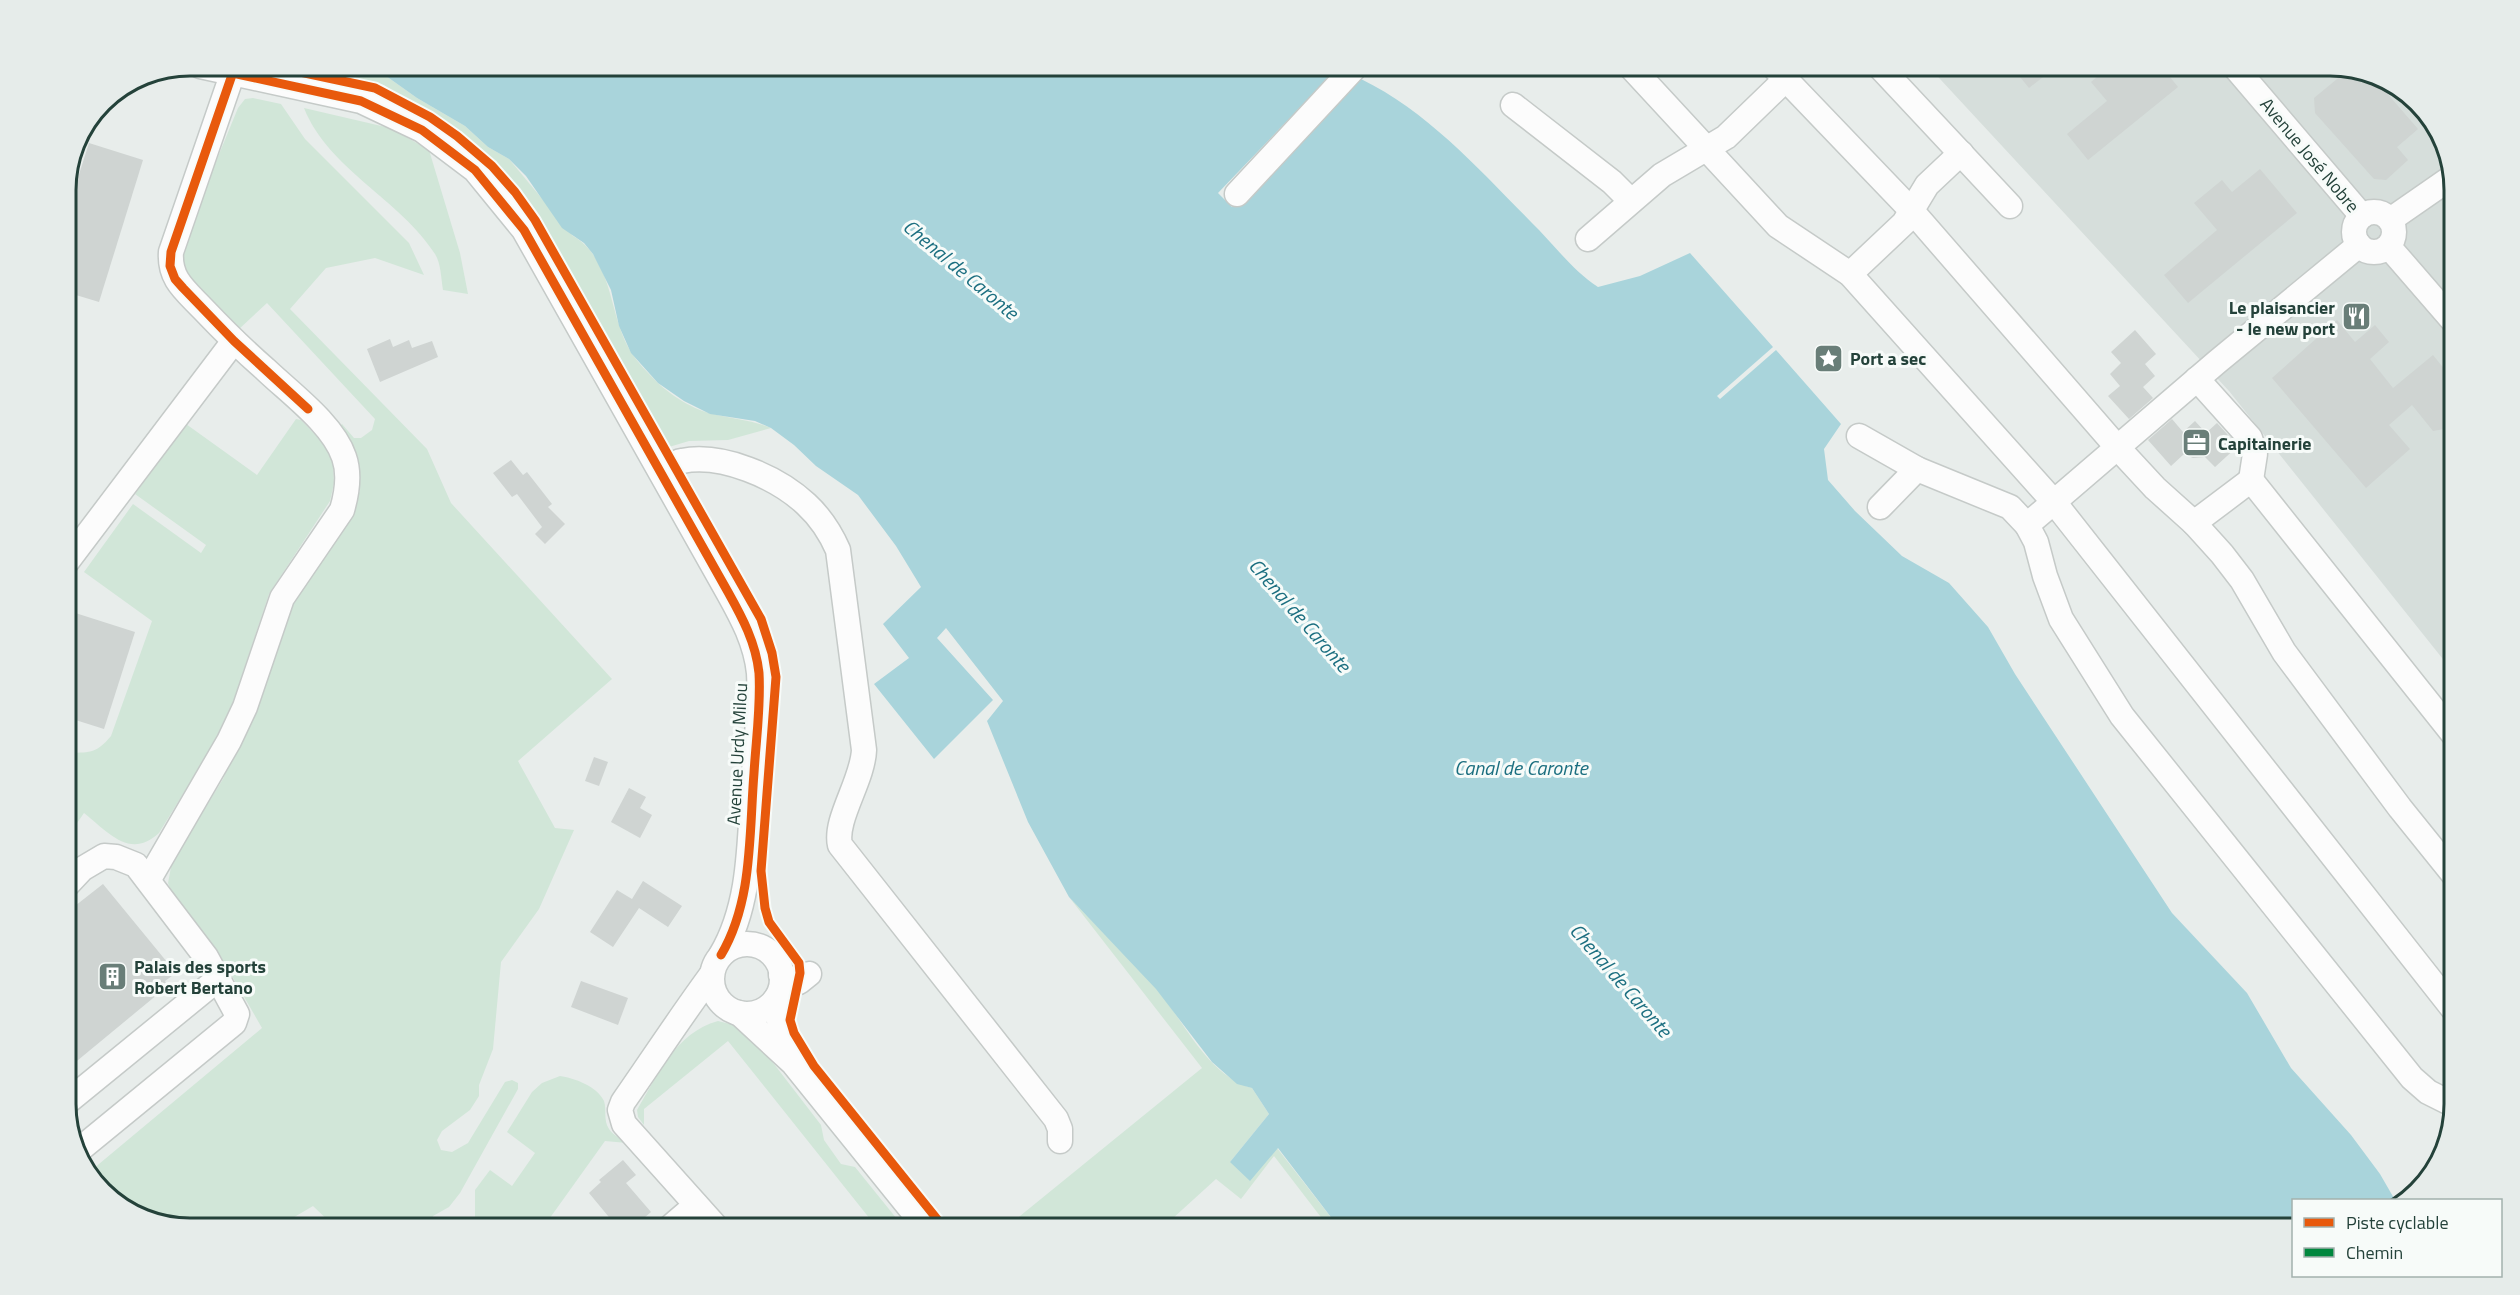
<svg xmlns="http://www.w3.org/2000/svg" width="2520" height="1295" viewBox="0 0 2520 1295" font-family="'Titillium Web',sans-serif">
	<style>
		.built { fill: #d6dedb }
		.green { fill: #d1e6d8 }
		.water { fill: #a9d4db }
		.building { fill: #cfd4d2 }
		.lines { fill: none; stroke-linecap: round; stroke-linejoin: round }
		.minor-casing { stroke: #c5cac8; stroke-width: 27 }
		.minor { stroke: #fcfcfc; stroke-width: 24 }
		.quiet { stroke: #00873e; stroke-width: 8; stroke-dasharray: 15 8; stroke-linecap: butt }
		.cycleway-casing { stroke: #f7fbf9; stroke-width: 13 }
		.cycleway { stroke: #e8590c; stroke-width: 9 }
		.labels { text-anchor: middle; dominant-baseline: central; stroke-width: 6; stroke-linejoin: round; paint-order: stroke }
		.street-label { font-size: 18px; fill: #24423a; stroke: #f7fbf9 }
		.poi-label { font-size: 18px; font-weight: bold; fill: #24423a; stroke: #f7fbf9; text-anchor: start }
		.water-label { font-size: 20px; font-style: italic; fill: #1c6f80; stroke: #f7fbf9 }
		.rim { fill: none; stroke: #24423a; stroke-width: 3 }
	</style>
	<rect width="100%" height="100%" fill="#e8edeb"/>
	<polygon class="built" points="1928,66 2329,66 2384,79 2433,121 2454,183 2454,673 2229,391"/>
	<g class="green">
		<path d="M 297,66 L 372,66 L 417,98 L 465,126 L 488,147 L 509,159 L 573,236 C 614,260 608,315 631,352 C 637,362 649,374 658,383 C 672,396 694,410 713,414 C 733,419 752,420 771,428 L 728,440 L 689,441 L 669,447 L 540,220 C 512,181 480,145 439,119 C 421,107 400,99 384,85 Z"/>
		<polygon points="253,98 281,104 305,139 409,243 424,275 375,258 326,268 290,309 427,449 451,503 612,679 518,761 555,828 574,830 539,909 501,962 493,1049 479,1085 479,1096 470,1110 442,1131 437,1140 441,1150 452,1152 468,1143 505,1082 512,1080 518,1083 518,1089 460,1193 449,1207 433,1216 431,1223 433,1229 337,1229 313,1206 274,1229 191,1229 136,1216 87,1174 262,1028 221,957 173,897 168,883 172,862 223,779 249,717 292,603 351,510 360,491 357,473 338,428 342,424 354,438 361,438 372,430 375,419 267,303 238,330 189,281 178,254 238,108 245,99"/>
		<path d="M 304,108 L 390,128 L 429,150 L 460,253 L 468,294 L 443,290 C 441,279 441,263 435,254 C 401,200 328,169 304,108 Z"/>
		<path d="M 296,419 L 301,420 L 326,446 L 333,464 L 334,483 L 330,501 L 269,594 L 233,702 L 210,750 L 159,833 C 130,860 108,832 84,813 L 66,839 L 66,753 C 89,752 95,755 111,736 L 152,621 L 84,572 L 133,504 L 201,553 L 206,545 L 135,494 L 186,424 L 257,475 Z"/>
		<path d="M 1069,897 C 1097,927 1127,956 1155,987 C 1184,1020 1206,1075 1252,1088 L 1269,1114 L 1230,1162 L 1277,1148 L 1340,1229 L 1330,1229 L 1274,1156 L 1241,1199 L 1216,1179 L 1161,1229 L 1004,1229 L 1202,1068 Z"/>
		<path d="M 718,1021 L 734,1025 L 745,1033 L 774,1064 L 821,1125 L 824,1140 L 841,1164 L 855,1167 L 905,1229 L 878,1229 L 728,1041 L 644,1109 L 644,1125 L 638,1117 L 637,1110 C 658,1075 675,1033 718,1021 Z"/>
		<path d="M 560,1076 C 574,1078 597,1086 604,1101 C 607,1110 603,1120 609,1129 C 613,1135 621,1139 627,1143 L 605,1141 L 542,1229 L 468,1229 L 475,1218 L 475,1190 L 490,1170 L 512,1186 L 535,1153 L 507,1132 L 532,1092 L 542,1083 Z"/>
	</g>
	<path class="water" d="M 372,66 L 1331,66 L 1332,74 L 1218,193 L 1232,207 L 1361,79 C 1431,113 1485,176 1539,230 C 1558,250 1575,272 1598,287 L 1640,276 L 1690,253 L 1773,347 L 1717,396 L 1720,399 L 1776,350 L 1841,424 L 1824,449 L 1828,480 L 1855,511 L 1902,556 L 1949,583 L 1988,627 L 2015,674 L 2172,913 L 2247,993 L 2291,1068 L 2351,1135 L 2380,1174 L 2395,1200 L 2294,1200 L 2293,1229 L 1340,1229 L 1278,1148 L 1250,1181 L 1230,1162 L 1269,1114 L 1252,1088 L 1237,1084 L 1212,1062 L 1156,989 L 1069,897 L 1028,822 L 987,721 L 1003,701 L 946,628 L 937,638 L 993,700 L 934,759 L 874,684 L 909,658 L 883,624 L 921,587 L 896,546 L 858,495 L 816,466 L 794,445 L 771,428 L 755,421 L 710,414 L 684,401 L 658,383 L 631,353 L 619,326 L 611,290 L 593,254 L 584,243 L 562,228 L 526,176 L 509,159 L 488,147 L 465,126 L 417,98 Z"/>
	<g class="building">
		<polygon points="2011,66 2057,66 2029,88"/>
		<polygon points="2110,66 2161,66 2178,87 2088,160 2067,134 2107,101 2091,82"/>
		<polygon points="2348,70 2372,76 2418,129 2397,147 2408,160 2386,180 2374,179 2315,113 2314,98"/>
		<polygon points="89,143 143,160 99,302 66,292 66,215"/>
		<polygon points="2260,169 2297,213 2188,303 2164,275 2217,230 2194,203 2222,180 2232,192"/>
		<polygon points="2337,320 2355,342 2375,325 2389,342 2370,359 2393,388 2433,355 2454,381 2454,422 2444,429 2433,431 2412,405 2389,425 2410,449 2366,488 2272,378"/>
		<polygon points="2135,330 2156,354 2145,364 2155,376 2143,387 2153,398 2129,419 2108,396 2120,386 2110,374 2121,363 2111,352"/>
		<polygon points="390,339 393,347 409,340 412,348 432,341 438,357 380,382 367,349"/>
		<polygon points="2172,419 2183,432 2195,421 2206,433 2217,423 2238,446 2215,467 2205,457 2193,458 2184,454 2171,466 2148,440"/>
		<polygon points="511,460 523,475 527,472 552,504 548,507 565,524 545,544 535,534 542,527 517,494 512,497 493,473"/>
		<polygon points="66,610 135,632 104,729 66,717"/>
		<polygon points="594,757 608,762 599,786 585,781"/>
		<polygon points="629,788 646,797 640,808 652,815 640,838 611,822"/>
		<polygon points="643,881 682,906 668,927 639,908 613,947 590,932 617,890 632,899"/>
		<polygon points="103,884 176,973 165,981 167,985 158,994 66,1070 66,913"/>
		<polygon points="581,981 628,998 618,1025 571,1007"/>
		<polygon points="623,1160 636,1175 626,1183 651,1212 631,1229 619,1217 613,1222 589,1193 601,1182 599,1180"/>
	</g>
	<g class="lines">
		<defs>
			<g id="minor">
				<path d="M 200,66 L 361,101 L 422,130 L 475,170 L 524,230 L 728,592 C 742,617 756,643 759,673 C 761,706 756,740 754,773 C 749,834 753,901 721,955"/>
				<polyline points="1630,66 1778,226 1850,274 2054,502 2454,1010"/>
				<polyline points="1773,66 1912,211 2117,447 2155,488 2194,523 2222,554 2242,580 2284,652 2400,808 2454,875"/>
				<polyline points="1879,66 2010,206"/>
				<polyline points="2234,66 2362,216"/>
				<polyline points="1513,105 1612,182 1631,201"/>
				<polyline points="1237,194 1356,66"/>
				<circle cx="2374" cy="232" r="20"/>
				<polyline points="2390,220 2452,177"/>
				<polyline points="1588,239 1662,175 1726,137 1786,79"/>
				<polyline points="2389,247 2454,322"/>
				<polyline points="1850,274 1904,223 1927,185 1961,153"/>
				<polyline points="2197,379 2250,438 2255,454 2251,480"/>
				<polyline points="1859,436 1917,469"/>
				<path d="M 662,472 C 668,468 674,462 682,461 C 722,453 777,477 806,504 C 819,516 831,534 838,550 L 864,750 C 863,780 834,820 840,845 L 1056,1119 L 1060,1129 L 1060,1141"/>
				<polyline points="1880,507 1917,469 2010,507 2027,525 2217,362 2359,245"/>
				<polyline points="2194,523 2251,480 2454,735"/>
				<polyline points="2027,525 2036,542 2045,576 2061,619 2122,716 2412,1078 2428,1092 2454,1105"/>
				<polyline points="66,563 234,341"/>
				<path d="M 149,879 L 229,741 L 245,707 L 282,598 L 342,510 C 347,493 350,474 344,457 C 333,424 290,393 265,369 C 243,350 223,330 203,309 C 185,290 169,279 171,252 L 232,75"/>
				<polyline points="66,886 82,869 104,856 116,857 136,865 206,957 237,1014 234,1023 79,1150"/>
				<circle cx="747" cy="979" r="35"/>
				<path d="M 712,974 C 681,1016 653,1059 623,1102 L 620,1110 L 624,1124 L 718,1229"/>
				<polyline points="781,975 799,982 809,974"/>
				<polyline points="775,1000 777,1014 791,1058"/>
				<polyline points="739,1013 793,1063 927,1229"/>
				<polyline points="66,1103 218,979"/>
				<polyline points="668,1229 696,1205"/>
			</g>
		</defs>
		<use href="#minor" class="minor-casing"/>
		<use href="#minor" class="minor"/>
		<polyline class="quiet" points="294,1229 303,1226 311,1229"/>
		<defs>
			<g id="cycleway">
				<path d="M 200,66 L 361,101 L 422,130 L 475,170 L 524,230 L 728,592 C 742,617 756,643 759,673 C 761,706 756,740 754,773 C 749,834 753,901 721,955"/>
				<polyline points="272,66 375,88 430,117 457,136 492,166 515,192 535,220 761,619 772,653 776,677 761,871 765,908 769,922 799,963 800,973 790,1020 794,1033 814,1066 945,1229"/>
				<polyline points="232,75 171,252 170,266 175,279 183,288 234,341 308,409"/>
			</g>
		</defs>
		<use href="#cycleway" class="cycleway-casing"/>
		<use href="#cycleway" class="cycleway"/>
	</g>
	<defs>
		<symbol id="restaurant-square" viewBox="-11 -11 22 22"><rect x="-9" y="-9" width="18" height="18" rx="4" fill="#697e78" stroke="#f7fbf9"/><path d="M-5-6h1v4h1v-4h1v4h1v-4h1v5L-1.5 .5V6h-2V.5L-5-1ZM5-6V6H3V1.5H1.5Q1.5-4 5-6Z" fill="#fff"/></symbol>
		<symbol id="sight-square" viewBox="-11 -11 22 22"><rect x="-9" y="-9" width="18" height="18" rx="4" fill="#697e78" stroke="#f7fbf9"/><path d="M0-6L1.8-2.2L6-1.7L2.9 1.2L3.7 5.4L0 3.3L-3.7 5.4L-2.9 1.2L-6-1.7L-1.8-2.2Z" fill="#fff"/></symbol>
		<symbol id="office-square" viewBox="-11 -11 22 22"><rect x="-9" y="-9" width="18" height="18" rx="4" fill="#697e78" stroke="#f7fbf9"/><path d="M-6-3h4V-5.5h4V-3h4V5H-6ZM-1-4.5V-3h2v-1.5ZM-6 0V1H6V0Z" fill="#fff"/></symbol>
		<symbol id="building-square" viewBox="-11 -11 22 22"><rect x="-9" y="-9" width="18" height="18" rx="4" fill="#697e78" stroke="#f7fbf9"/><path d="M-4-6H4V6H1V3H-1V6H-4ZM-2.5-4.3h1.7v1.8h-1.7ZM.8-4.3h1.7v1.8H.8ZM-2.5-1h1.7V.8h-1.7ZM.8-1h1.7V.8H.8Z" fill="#fff"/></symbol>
	</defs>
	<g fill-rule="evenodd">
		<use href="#restaurant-square" x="2340" y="300" width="33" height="33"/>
		<use href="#sight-square" x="1812" y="342" width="33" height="33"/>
		<use href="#office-square" x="2180" y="426" width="33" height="33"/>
		<use href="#building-square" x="96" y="960" width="33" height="33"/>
	</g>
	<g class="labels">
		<g class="street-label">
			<text transform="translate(2310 155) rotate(50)">Avenue José Nobre</text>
			<text transform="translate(737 754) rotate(-87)">Avenue Urdy Milou</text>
		</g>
		<g class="poi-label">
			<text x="2335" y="307" text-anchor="end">Le plaisancier<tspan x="2335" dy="21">- le new port</tspan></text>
			<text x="1850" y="358">Port a sec</text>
			<text x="2218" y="443">Capitainerie</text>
			<text x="134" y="966">Palais des sports<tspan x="134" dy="21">Robert Bertano</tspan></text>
		</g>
		<g class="water-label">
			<text transform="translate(961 269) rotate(40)">Chenal de Caronte</text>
			<text transform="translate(1300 615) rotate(49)">Chenal de Caronte</text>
			<text x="1521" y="767">Canal de Caronte</text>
			<text transform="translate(1621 980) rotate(49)">Chenal de Caronte</text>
		</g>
	</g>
	<path d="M0 0H2520V1295H0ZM190 76H2330A114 114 0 0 1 2444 190V1104A114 114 0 0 1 2330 1218H190A114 114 0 0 1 76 1104V190A114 114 0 0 1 190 76Z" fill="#e6ecea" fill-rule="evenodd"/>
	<path class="rim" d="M190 76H2330A114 114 0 0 1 2444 190V1104A114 114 0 0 1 2330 1218H190A114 114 0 0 1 76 1104V190A114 114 0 0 1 190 76Z"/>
	<rect x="2292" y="1199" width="210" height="78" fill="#f7fbf9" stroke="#a3b1ad" stroke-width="1.5"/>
	<rect x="2304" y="1218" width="30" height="9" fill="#e8590c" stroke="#a3b1ad" stroke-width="1.5"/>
	<text x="2346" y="1229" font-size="18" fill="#24423a">Piste cyclable</text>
	<rect x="2304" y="1248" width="30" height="9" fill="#00873e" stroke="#a3b1ad" stroke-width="1.5"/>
	<text x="2346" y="1259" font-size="18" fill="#24423a">Chemin</text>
</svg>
